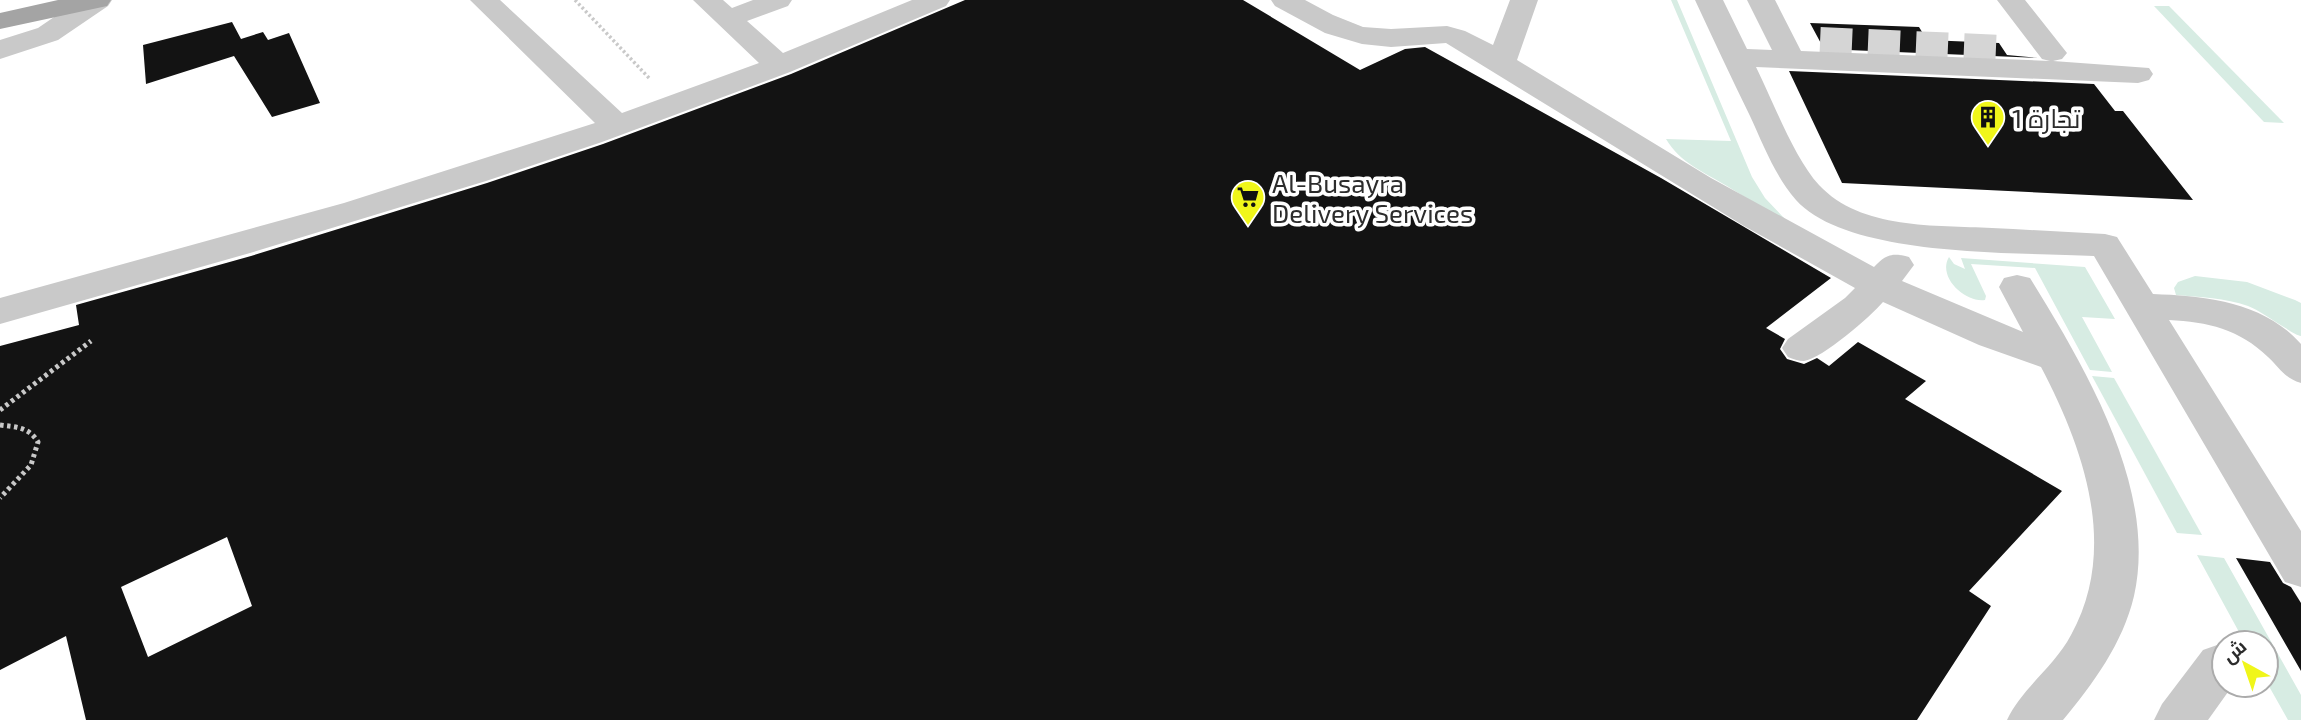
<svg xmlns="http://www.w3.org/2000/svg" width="2301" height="720" viewBox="0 0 2301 720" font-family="'Exo 2',Cairo,sans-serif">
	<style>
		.green { fill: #d7ece3 }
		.building { fill: #131313; fill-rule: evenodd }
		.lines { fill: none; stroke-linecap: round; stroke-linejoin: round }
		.minor-tunnel { stroke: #d5d5d5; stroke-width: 32; stroke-dasharray: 32 16; stroke-linecap: butt }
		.path-far1 { stroke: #c9c9c9; stroke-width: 3.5; stroke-dasharray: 2.5 2.5; stroke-linecap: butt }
		.path { stroke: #c9c9c9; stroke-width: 5; stroke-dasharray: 3.5 3.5; stroke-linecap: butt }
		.minor { fill: #c9c9c9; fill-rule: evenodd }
		.major { fill: #a4a4a4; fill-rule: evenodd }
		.labels { text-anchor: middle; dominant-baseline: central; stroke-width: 7; stroke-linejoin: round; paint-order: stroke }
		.poi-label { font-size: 26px; fill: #2c2c2c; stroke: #fff; text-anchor: start }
	</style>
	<rect width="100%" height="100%" fill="#fff"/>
	<g class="green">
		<path d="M 1671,0 L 1677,0 L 1752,177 L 1765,198 L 1785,219 C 1764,210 1747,198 1727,186 C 1704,172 1680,163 1666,139 L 1731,141 Z"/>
		<polygon points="2154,6 2169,6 2284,123 2264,122"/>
		<path d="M 1949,257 L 1954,264 L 1965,269 L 1961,258 L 2085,267 L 2115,319 L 2082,317 L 2112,372 L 2090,370 L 2035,268 L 1971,264 L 1986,296 L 1985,300 C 1965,303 1937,277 1949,257 Z"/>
		<path d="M 2195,276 L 2247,282 L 2295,300 L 2301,303 L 2301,336 C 2293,335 2262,311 2248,306 C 2225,298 2200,297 2176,295 L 2174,288 L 2178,282 Z"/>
		<polygon points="2092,376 2114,378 2202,535 2177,533"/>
		<polygon points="2197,555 2224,558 2301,695 2301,720 2288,720 2266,681 2266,643 2245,643"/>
	</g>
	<g class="building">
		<path d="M 965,0 L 1243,0 L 1360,70 L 1405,49 L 1425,47 L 1661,178 L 1831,278 L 1766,328 L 1785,339 L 1780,349 L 1787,359 L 1804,364 L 1817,358 L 1829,366 L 1858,342 L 1926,381 L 1905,399 L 2062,491 L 1969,591 L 1991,606 L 1917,720 L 86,720 L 66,636 L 0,670 L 0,346 L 79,325 L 76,305 L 251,256 L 487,183 L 603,144 L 791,74 ZM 227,537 L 252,606 L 148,657 L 121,587 Z"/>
		<polygon points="232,22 241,39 263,32 268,40 289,33 320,103 272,117 234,56 146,84 143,45"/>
		<polygon points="1810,23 1919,27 1927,40 1999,43 2007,55 2038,58 1824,49"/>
		<polygon points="1789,71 2094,84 2115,111 2123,111 2193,200 1842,183"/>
		<polygon points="2236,558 2270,562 2283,583 2291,587 2301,603 2301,671"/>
	</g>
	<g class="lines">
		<polyline class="minor-tunnel" points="1820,43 2004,51"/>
		<polyline class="path-far1" points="575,0 650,79"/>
		<g class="path">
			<polyline points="0,410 91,341"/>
			<path d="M 0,425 C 16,427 29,427 38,442 L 31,465 L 0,498"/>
		</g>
		<g class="minor">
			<polygon points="79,0 112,0 108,6 58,40 0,59 0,40 38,28"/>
			<polygon points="470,0 500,0 622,113 759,63 693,0 723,0 732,8 753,0 792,0 788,6 747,21 783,53 912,0 950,0 946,6 790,72 602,142 486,181 250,253 0,324 0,298 344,203 595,123"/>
			<path d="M 1271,0 L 1305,0 L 1333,15 L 1363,27 L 1391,29 L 1447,26 L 1465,31 L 1493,45 L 1510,0 L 1538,0 L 1517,60 L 1711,178 L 1874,267 C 1885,255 1892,252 1909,257 L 1914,265 L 1902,281 L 2023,332 L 1999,287 L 2004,278 L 2017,275 L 2030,278 C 2085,367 2158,489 2134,596 C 2123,643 2093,684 2063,720 L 2007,720 C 2022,688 2054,667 2071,635 C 2119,548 2084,449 2041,367 L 1979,345 L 1883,302 C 1870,317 1823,358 1804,361 C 1798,361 1793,359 1788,357 L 1782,348 L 1788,339 L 1845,298 L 1855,288 L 1744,226 L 1446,43 L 1391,47 L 1362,44 L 1325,33 L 1275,6 Z"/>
			<path d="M 1695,0 L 1723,0 L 1747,49 L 1772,50 L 1747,0 L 1775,0 L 1801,51 L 2050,61 L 2042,59 L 1997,0 L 2025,0 L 2067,53 L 2062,59 L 2053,61 L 2149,68 L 2153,74 L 2149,80 L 2138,83 L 1756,67 C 1773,101 1794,158 1819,185 C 1861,230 1936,225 1992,228 C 2030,230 2067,232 2105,234 L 2117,237 L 2153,294 C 2206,296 2264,302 2301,344 L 2301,383 C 2284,378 2280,368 2268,357 C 2239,329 2208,322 2169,320 L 2301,531 L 2301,587 L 2285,582 L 2094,256 C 2018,252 1848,258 1796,200 C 1775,176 1763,144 1750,116 C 1731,77 1713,39 1695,0 Z"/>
			<polygon points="2220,644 2224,646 2224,685 2233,685 2208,720 2154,720 2162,704 2203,650"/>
		</g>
		<polygon class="major" points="58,0 111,0 107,6 0,29 0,13"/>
	</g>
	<defs>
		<symbol id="building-pin" viewBox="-11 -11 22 30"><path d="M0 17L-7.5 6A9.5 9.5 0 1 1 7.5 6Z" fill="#f0f61a" stroke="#fff"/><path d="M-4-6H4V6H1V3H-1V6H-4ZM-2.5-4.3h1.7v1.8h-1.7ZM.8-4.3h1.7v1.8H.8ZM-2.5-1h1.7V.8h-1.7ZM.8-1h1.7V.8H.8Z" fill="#111"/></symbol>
		<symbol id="supermarket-pin" viewBox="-11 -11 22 30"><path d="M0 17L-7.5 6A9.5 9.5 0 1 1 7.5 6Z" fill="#f0f61a" stroke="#fff"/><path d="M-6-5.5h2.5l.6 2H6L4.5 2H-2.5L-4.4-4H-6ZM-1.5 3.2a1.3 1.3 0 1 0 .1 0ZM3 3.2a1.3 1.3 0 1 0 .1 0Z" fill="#111"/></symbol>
	</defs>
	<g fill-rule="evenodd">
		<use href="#building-pin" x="1969" y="98" width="38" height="52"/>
		<use href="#supermarket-pin" x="1229" y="178" width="38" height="52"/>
	</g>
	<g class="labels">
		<g class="poi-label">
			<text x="2012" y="117">تجارة 1</text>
			<text x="1272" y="182">Al-Busayra<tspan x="1272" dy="30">Delivery Services</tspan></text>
		</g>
	</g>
	<g transform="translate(2245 664) rotate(320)"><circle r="33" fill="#ffffff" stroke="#ababab" stroke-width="2"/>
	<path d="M0-5L12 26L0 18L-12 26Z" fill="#f0f61a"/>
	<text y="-10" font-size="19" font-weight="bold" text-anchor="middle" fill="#2c2c2c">ش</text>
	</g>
</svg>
